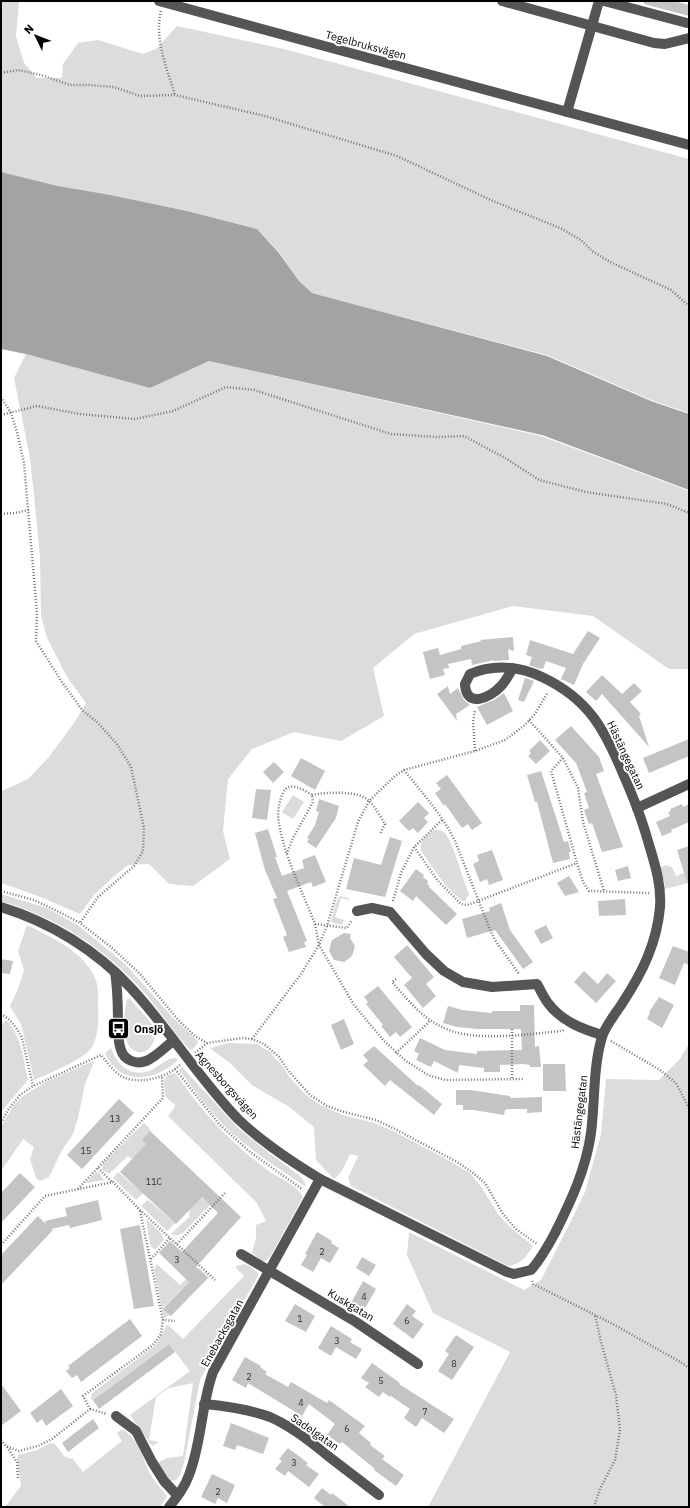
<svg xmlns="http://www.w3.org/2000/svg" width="690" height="1508" viewBox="0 0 690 1508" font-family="'IBM Plex Sans',sans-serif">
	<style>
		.green { fill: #dcdcdc }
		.water { fill: #a3a3a3 }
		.building { fill: #c4c4c4 }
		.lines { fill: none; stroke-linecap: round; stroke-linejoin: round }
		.path { stroke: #777; stroke-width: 2.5; stroke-dasharray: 1 2; stroke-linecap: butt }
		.minor { stroke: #555; stroke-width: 10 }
		.labels { text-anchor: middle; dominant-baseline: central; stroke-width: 4; stroke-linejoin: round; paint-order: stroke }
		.number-label { font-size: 9px; fill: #313131 }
		.street-label { font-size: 11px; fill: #000; stroke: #fff }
		.poi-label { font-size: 11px; font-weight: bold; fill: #000; stroke: #fff; text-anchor: start }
	</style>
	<rect width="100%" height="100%" fill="#fff"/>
	<g class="green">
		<polygon points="1,1 19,1 16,36 24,63 37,78 62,78 63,64 78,43 98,40 143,54 156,49 177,26 284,49 689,159 689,413 651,400 547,355 312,293 299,281 280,253 257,229 187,211 59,186 1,172"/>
		<polygon points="26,354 150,388 209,361 541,436 689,491 689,669 669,669 593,616 513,606 414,634 373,668 384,716 341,741 294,732 252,749 228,779 223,831 230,859 193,886 169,884 149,864 128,865 113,877 94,895 80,914 38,896 1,883 2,791 28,779 48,758 74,723 86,703 67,677 47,638 41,615 40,557 34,495 30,458 14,378"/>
		<polygon points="293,795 304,802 293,819 282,812"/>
		<path d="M 435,830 C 438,830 441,830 444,832 C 453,840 463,881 469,894 L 465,901 L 462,901 L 446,886 L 421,851 C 419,841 426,834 435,830 Z"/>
		<polygon points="666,865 672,867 676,876 689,871 689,883 665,889 664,880 661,880 659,868"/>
		<path d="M 1,894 L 47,908 L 79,926 L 125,964 L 175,1020 L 197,1040 L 198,1043 L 193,1049 L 190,1050 C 173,1032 160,1011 144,992 C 106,949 56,917 1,901 Z"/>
		<polygon points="340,896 349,898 348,900 341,898 335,917 344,920 342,925 331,922 335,905"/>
		<path d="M 27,925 C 51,937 87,953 96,981 C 99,989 98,1000 98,1008 C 99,1020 98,1037 92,1047 C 85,1059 48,1074 34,1080 L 21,1024 L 10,1006 L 18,989 L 24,970 L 18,951 Z"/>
		<path d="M 127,999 L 130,999 C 136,1006 150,1020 154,1028 C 158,1039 149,1057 135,1051 C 120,1045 124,1012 127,999 Z"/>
		<path d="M 6,1020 C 22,1036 23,1059 28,1080 L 1,1112 L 1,1025 Z"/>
		<path d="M 228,1043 L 257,1044 L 270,1052 L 282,1066 L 291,1079 L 305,1094 L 320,1105 L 343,1115 L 375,1123 L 395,1132 L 448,1160 L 471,1174 L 482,1188 L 498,1214 L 511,1228 L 533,1246 C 526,1257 521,1264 508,1266 L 351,1186 L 348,1178 L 358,1156 L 350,1154 L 342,1171 L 334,1179 L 316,1160 L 314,1127 L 288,1106 L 253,1086 L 231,1064 L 210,1048 Z"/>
		<polygon points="689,1044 689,1507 428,1507 510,1352 433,1313 407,1255 409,1232 524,1290 541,1280 572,1219 585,1192 601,1134 606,1079 659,1080 680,1059"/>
		<path d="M 111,1048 C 117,1065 130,1077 149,1071 C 158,1068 165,1058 176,1058 L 178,1060 C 155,1082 120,1086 105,1053 Z"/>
		<polygon points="91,1062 94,1062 85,1084 78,1118 73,1134 62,1150 49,1177 40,1181 36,1178 30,1159 34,1147 23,1139 1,1171 1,1127 14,1105 23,1096 46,1082"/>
		<path d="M 182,1067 L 238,1128 L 269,1153 L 299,1175 L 304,1181 L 306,1187 C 281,1170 257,1155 234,1135 C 213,1116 196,1092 179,1070 Z"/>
		<path d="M 175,1073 C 183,1083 190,1094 199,1105 C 219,1130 244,1153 270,1172 C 281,1179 297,1185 303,1197 L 270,1257 L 265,1261 L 261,1261 L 252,1253 L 256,1238 L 256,1225 L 266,1221 L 257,1203 L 168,1116 L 175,1107 L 175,1105 L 165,1096 L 164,1080 L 168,1075 Z"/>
		<path d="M 144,1123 L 151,1130 L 142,1139 L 210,1205 L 183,1233 C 179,1235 175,1237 171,1234 L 189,1217 L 190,1209 L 134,1157 L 132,1159 L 128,1156 L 109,1174 L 102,1169 L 103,1163 Z"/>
		<polygon points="96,1172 99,1173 104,1180 86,1183"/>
		<polygon points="118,1172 143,1193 136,1200 113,1178"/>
		<polygon points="148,1200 175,1223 167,1231 141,1206"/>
		<polygon points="146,1219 162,1234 164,1240 155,1250 150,1245"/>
		<polygon points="157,1264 180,1285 197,1269 199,1268 209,1277 208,1278 200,1271 163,1308 170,1315 164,1318 154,1270"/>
		<polygon points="243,1264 248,1265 258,1273 258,1276 200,1380 184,1463 180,1475 176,1480 170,1481 159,1464 159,1462 167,1458 183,1456 193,1383 169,1388 156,1397 149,1440 159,1442 152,1446 130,1415 190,1371 169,1344 102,1393 109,1402 106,1403 100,1395 93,1400 91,1399 92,1394 96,1390 156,1345 166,1326 168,1325 183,1339 244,1276 236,1268 236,1266"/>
		<path d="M 122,1429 C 138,1438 143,1458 150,1474 C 155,1482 161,1489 167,1496 L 160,1507 L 5,1507 L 21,1486 L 17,1460 L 18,1455 L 37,1450 L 51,1443 L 55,1444 L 65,1457 L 73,1459 L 83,1472 L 122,1441 L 117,1433 Z"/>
	</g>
	<polygon class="water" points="1,172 58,186 110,195 187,211 257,229 279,253 299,281 312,293 547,356 651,401 689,414 689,490 542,435 209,361 150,388 26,354 1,349"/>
	<g class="building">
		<polygon points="644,1 674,1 689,5 689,16 644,4"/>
		<polygon points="588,631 600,638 583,664 574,685 561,679 566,668 546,661 543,669 540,668 540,669 529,665 532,657 526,655 530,640 573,654"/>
		<polygon points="513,637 514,651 508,649 509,660 494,661 494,660 472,665 471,659 448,664 449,668 443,669 445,675 430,679 423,652 438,648 440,655 461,649 461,646 482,641 479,640"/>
		<polygon points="602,675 622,694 634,683 642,691 630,702 641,714 639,716 649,747 602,694 596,701 586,692"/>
		<polygon points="525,678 534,681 524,702 518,700"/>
		<polygon points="448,686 450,694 458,688 464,700 470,705 456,714 457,721 437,694"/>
		<polygon points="504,693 513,711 487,725 477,707 494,700"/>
		<polygon points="571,726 599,757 604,771 596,774 623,847 602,852 592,823 589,824 584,810 589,808 584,793 587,792 576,763 555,740"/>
		<polygon points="689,739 689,756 649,773 643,758"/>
		<polygon points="540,740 550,751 536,764 528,756 531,753 529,751"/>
		<polygon points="301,758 325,771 315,790 291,776"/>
		<polygon points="274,762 284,772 273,783 263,772"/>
		<polygon points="541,771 564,842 568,841 571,852 569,852 570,859 553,863 537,802 535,802 527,775"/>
		<polygon points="447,775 482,823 472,830 468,824 462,828 445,804 444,806 435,793 441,789 436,783"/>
		<polygon points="256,789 271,790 267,820 252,818"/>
		<polygon points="319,799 339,806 336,818 316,848 307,842 309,839 307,838 315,825 319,812 316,811"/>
		<polygon points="418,802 429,813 424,818 428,822 418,833 413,828 409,831 399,821"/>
		<polygon points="682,804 683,807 689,804 689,822 671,830 672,832 662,836 656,822 670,816 668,812 671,811 670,809"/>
		<polygon points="268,829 277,857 275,857 282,876 304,868 302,860 315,855 326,882 313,887 311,882 287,891 307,941 304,942 306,947 289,952 283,937 287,935 273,899 277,898 265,870 255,833"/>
		<polygon points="390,837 402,841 385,897 346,889 354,858 381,865"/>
		<polygon points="689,846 689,881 687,882 677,850"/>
		<polygon points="492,850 503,880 489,885 487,879 480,882 473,864 479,861 477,855"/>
		<polygon points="628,866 631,878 618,881 615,870"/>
		<polygon points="416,869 424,875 423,877 428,881 427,884 430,886 429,887 457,914 446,925 416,896 413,901 400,891"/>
		<polygon points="569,876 579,892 565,896 557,883"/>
		<polygon points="625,899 626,915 599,916 598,901"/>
		<polygon points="501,903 510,930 533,962 523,969 495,930 467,938 462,919 490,911 489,908"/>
		<polygon points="546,925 553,938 541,944 534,931"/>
		<polygon points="344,933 351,934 350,938 355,946 352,956 344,962 334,960 329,951 332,940"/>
		<polygon points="407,945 434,977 426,984 436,996 423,1008 404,985 412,978 394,957"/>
		<polygon points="673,946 689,952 689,965 684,963 675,985 659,978"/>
		<polygon points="1,959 13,961 10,974 1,973"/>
		<polygon points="584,971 598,984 607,973 616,981 596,1003 574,982"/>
		<polygon points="378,986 412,1027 400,1037 396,1032 390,1037 381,1026 383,1025 366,1004 368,1002 364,997"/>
		<polygon points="659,997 674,1005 662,1028 647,1019 650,1013 649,1012"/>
		<polygon points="520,1005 534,1005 535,1047 539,1046 541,1067 530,1067 530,1065 523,1064 500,1065 500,1072 484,1072 484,1068 459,1065 458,1073 434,1061 431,1067 416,1060 419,1054 414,1051 420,1038 445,1050 477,1054 477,1051 522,1050 521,1029 478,1029 457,1027 443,1023 448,1006 462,1010 492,1013 492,1011 520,1011"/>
		<polygon points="344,1019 354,1044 341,1050 331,1025"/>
		<polygon points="374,1046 418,1086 419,1085 442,1104 434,1115 390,1080 385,1086 363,1065 368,1061 363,1055"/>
		<polygon points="543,1064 565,1064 566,1091 543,1091"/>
		<polygon points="456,1090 470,1090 510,1096 510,1098 542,1097 542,1112 527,1113 527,1109 508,1109 505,1110 504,1115 473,1110 463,1110 463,1105 456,1105"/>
		<polygon points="119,1099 134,1113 82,1169 67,1155"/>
		<polygon points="150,1131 241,1217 196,1267 208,1278 171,1316 163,1309 189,1282 159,1253 170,1241 182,1252 218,1213 202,1197 176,1224 120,1172 146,1144 142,1139"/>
		<polygon points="20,1173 35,1187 1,1223 1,1193"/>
		<polygon points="98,1200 102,1220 70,1228 69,1225 51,1229 53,1230 1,1285 1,1255 38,1216 46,1224 45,1221 67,1216 65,1208"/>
		<polygon points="140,1225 154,1306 134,1309 120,1229"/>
		<polygon points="317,1232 332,1241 331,1243 339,1248 330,1263 321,1258 313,1272 301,1265 307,1255 305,1254"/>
		<polygon points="362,1257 376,1265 369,1276 356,1268"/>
		<polygon points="363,1281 376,1289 364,1310 351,1303"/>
		<polygon points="295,1304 315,1316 306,1332 285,1321"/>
		<polygon points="407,1304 416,1311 412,1316 424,1324 413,1339 393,1324"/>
		<polygon points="130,1319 142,1336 81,1382 77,1375 72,1378 66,1371 70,1368 68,1366"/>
		<polygon points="331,1326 352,1339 350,1342 362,1349 356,1359 336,1347 331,1356 318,1348"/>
		<polygon points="456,1335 474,1347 452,1380 438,1371 449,1354 445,1351"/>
		<polygon points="169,1344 175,1352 99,1409 93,1400"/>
		<polygon points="245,1357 261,1366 260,1367 267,1372 265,1374 288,1387 291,1382 327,1403 329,1400 365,1426 359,1433 371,1443 370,1445 385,1456 382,1459 404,1475 396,1486 374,1470 375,1469 342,1442 340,1444 327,1435 335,1424 309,1404 302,1416 248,1383 246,1388 232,1380"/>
		<polygon points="372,1363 400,1383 399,1384 454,1419 444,1433 422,1418 416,1427 404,1418 410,1409 391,1396 390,1397 383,1392 379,1397 365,1387 369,1383 361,1378"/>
		<polygon points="1,1384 21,1411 1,1426"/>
		<polygon points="61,1389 73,1406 46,1426 42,1419 37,1423 30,1413"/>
		<polygon points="93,1419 99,1428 68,1452 62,1443"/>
		<polygon points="231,1423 269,1438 263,1454 237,1445 235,1450 223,1446"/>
		<polygon points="288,1448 308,1463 306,1465 319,1474 309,1487 288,1471 285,1476 275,1469 282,1461 279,1459"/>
		<polygon points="212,1474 235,1485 227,1503 218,1498 215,1504 201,1497"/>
		<polygon points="322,1488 331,1495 332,1493 350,1507 325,1507 314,1498"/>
	</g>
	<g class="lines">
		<g class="path">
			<path d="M 161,11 C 154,38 167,69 175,95"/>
			<polyline points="1,73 18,70 41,75 70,85 90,85 114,87 140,96 175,95 265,116 397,156 493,201 560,228 581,240 592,251 610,262 671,290 689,306"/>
			<polyline points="1,397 11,413 17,432 24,463 37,613 36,641 62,682 82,710 97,722 117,744 131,767 144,828 143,851 134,866 98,897 80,923"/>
			<polyline points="1,415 37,406 80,414 135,419 173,411 226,387 254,390 391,434 437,437 464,436 507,459 539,480 586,492 667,504 689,513"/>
			<polyline points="1,514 15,513 29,510"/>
			<polyline points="529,720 563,758 578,788 583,822 604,891"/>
			<polyline points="475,751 473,722 475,710"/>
			<polyline points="563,758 551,771 577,863"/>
			<path d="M 404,770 C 422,793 442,814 455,841 L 491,932 L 495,940 L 519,974"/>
			<path d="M 312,795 C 326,792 359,790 369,801 C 376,807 380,817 385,824 L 380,834"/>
			<polyline points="414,847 438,881 461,904 467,905 473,903 577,863 583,882 589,891 650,893"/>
			<path d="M 287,854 L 292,840 L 313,802 L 312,795 C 304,790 289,780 283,793 C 279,801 277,814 279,823 C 284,856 303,893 315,924 L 347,928 L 352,920"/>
			<polyline points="1,891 34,900 61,913 80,923 111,947 140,974 180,1022 195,1036 207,1043 242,1038 252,1039 264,1044 279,1057 287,1069 310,1095 327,1106 344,1112 376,1120 395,1129 457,1162 473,1173 485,1183 503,1214 516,1229 537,1244"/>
			<polyline points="393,901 401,873 414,847 443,819"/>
			<polyline points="315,924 319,945 354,1005 384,1041 406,1061 428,1075 445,1080 524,1079"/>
			<path d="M 396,979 L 392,982 C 407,999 421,1017 442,1027 C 472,1043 528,1034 561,1031 L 564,1030"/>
			<path d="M 1,1014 C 10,1019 17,1028 22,1038 L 33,1086"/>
			<polyline points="512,1029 512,1078"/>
			<polyline points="252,1039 301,974 319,945 327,926 358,822 369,801 394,777 404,770 475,751 505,740 525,725 535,714 548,692"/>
			<polyline points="611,1041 660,1070 676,1083 689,1108"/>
			<polyline points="195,1053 207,1043"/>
			<polyline points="396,1053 427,1024 430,1020"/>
			<polyline points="175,1069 219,1124 250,1152 302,1189"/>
			<path d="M 1,1123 L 8,1110 L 20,1095 L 33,1086 L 101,1055 C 108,1063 115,1074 125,1078 C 143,1084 167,1077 180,1065"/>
			<polyline points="98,1168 112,1182"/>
			<polyline points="78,1189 163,1098 162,1076"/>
			<polyline points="140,1211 163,1320"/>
			<polyline points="177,1244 225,1193"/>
			<polyline points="1,1245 45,1196 113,1182 140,1210 215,1280"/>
			<polyline points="151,1259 170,1238"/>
			<polyline points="532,1281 533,1284 613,1324 682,1363 689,1368"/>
			<polyline points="90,1409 107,1414"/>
			<polyline points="1,1440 6,1446 19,1451 38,1446 52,1439 90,1409 83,1396 153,1345 161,1334 163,1320 175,1321"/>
			<polyline points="7,1447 17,1462 18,1479"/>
			<polyline points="594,1507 600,1489 615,1460 620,1430 616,1395 601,1342 595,1315"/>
		</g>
		<g class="minor">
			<polyline points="159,1 689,145"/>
			<polyline points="502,1 654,43 665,44 689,38"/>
			<polyline points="604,1 687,23"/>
			<polyline points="567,112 599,1"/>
			<polyline points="637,808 689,784"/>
			<path d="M 1,907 C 50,922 96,950 131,988 C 170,1030 199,1079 239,1120 C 263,1143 292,1162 320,1179 L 507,1272 L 514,1274 L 531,1270 C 541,1259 548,1246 555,1233 C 571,1201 586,1169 591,1133 C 595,1101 593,1067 602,1037 C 605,1026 617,1012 623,1002 C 642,973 657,943 660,907 C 662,881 652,856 645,831 C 639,812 632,794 624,776 C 605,730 589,699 542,677 C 519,666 493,664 470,674 L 465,684 C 466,709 490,698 501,686 C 506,681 509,674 513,668"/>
			<path d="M 357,911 L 372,908 L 390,912 L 426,954 L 444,971 L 463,982 L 492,987 L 537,984 C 541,991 544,998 548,1003 C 561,1021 582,1029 602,1035"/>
			<path d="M 115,972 C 118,990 118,1007 118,1025 C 118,1033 118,1042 121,1050 C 124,1060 136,1065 146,1061 C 156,1057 165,1047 173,1041"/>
			<polyline points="241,1254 356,1322 418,1364"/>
			<path d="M 204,1404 C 226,1406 248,1409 270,1417 C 291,1426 310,1441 328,1456 C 345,1469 362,1482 379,1495"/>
			<polyline points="116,1416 136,1431 152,1462 164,1481 177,1495"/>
			<path d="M 169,1507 C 177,1497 185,1487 189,1475 C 202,1442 201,1405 213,1372 L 320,1179"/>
		</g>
	</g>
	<defs>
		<symbol id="bus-square" viewBox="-11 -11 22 22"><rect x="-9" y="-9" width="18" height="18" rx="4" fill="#000" stroke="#fff"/><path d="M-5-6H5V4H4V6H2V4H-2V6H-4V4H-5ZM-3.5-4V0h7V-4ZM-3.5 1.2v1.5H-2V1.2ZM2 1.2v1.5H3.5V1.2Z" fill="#fff"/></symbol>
	</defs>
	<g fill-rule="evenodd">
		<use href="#bus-square" x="106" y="1016" width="25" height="25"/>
	</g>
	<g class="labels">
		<g class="number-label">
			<text x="115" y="1118">13</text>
			<text x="86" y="1150">15</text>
			<text x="154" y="1181">11C</text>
			<text x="322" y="1251">2</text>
			<text x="177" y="1259">3</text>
			<text x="364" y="1296">4</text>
			<text x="300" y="1318">1</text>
			<text x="407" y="1320">6</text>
			<text x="337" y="1340">3</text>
			<text x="454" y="1363">8</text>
			<text x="249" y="1376">2</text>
			<text x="381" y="1380">5</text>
			<text x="301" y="1402">4</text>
			<text x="425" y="1411">7</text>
			<text x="347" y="1428">6</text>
			<text x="294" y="1462">3</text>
			<text x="218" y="1491">2</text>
		</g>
		<g class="street-label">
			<text transform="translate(366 45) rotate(15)">Tegelbruksvägen</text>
			<text transform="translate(626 755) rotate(65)">Hästängegatan</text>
			<text transform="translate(227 1085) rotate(48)">Agnesborgsvägen</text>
			<text transform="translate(579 1112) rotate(-83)">Hästängegatan</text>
			<text transform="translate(351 1305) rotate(31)">Kuskgatan</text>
			<text transform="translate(222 1333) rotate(-61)">Enebacksgatan</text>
			<text transform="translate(315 1432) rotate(35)">Sadelgatan</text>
		</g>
		<g class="poi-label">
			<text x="134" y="1029">Onsjö</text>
		</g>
	</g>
	<rect width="690" height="1508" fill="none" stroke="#000000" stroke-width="4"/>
	<g transform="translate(36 36) rotate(313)" stroke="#ffffff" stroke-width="3" paint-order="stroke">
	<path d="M0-3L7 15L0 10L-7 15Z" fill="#000000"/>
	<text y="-6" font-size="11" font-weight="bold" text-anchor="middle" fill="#000000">N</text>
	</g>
</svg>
